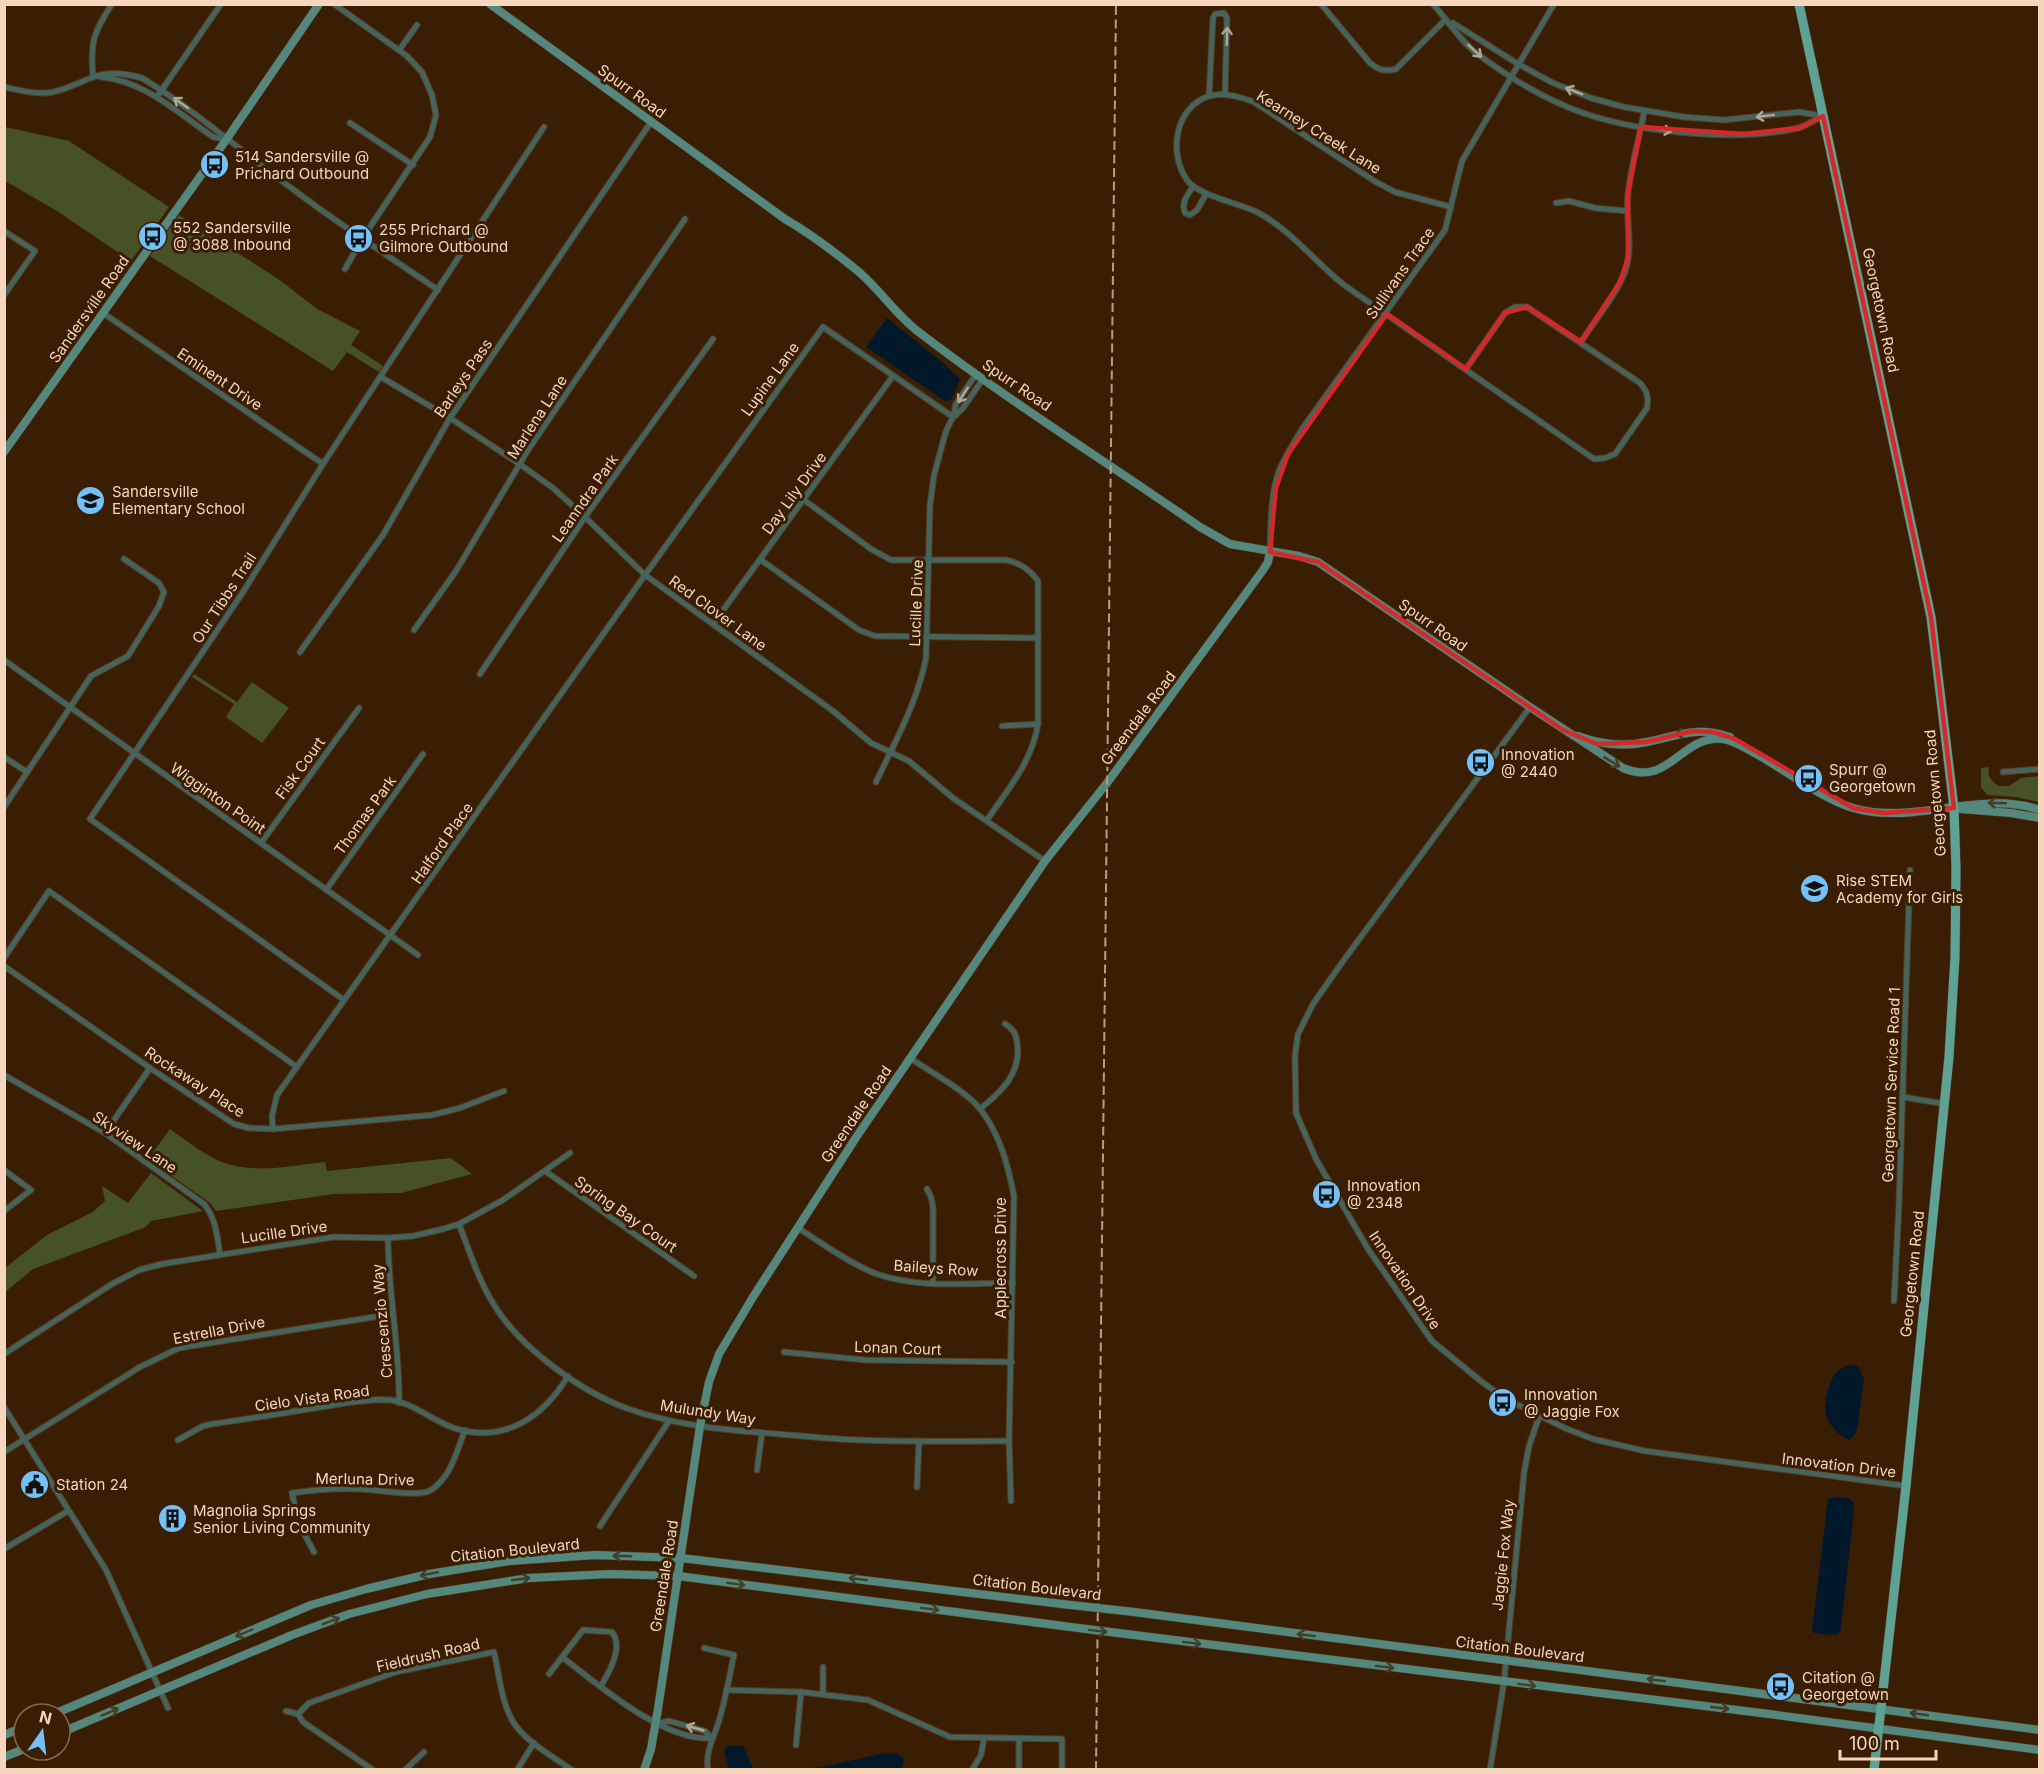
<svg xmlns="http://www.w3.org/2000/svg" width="2044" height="1774" viewBox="0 0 2044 1774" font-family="Inter,sans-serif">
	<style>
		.green { fill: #475127 }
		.water { fill: #00182a }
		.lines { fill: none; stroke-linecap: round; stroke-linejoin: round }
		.street-casing { stroke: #583b21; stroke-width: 7 }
		.secondary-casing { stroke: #583b21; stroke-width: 9 }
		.primary-casing { stroke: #583b21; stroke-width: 10 }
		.street { stroke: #45645e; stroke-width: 5 }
		.secondary { stroke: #54877d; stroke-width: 8 }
		.primary { stroke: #5ea295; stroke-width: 9 }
		.rail { stroke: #bb9c83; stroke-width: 2; stroke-dasharray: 9 4.5; stroke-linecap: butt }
		.secondary-bridge-casing { stroke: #583b21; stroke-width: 9; stroke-linecap: butt }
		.secondary-bridge { stroke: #54877d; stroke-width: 8 }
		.oneway { stroke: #afa897 }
		.oneway2 { stroke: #423e28 }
		.marked { fill: none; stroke: #d62828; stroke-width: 4.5; stroke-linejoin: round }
		.labels { text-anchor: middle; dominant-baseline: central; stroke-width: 6; stroke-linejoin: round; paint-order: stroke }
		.street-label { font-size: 15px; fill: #f6d6bd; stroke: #3a1e03 }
		.poi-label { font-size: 15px; fill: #f6d6bd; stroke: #3a1e03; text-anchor: start }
	</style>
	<rect width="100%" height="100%" fill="#3a1e03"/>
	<g class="green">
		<polygon points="5,127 69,141 169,207 131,261 57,211 5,181"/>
		<polygon points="179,215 281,281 317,309 360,331 351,345 383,366 379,372 347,352 333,371 150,256"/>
		<polygon points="194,674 237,702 252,682 289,708 262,743 226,717 234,704 192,677"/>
		<path d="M 1989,767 C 1987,776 1991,782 1999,786 L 2009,786 L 2021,778 L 2039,776 L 2039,802 L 2016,797 L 1987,795 L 1981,787 L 1981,768 Z"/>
		<path d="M 170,1129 C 184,1139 198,1150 213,1158 C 248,1176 288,1166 325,1162 L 327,1171 L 451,1158 L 472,1174 L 401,1193 L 334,1194 L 216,1211 L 210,1203 L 148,1159 Z"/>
		<polygon points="151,1173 203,1211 151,1221 146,1227 33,1269 5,1292 5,1268 47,1235 93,1212 105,1201 102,1186 128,1203"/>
	</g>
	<g class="water">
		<polygon points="887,318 943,363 960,379 951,400 945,401 866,347"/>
		<path d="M 1849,1365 L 1858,1366 L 1864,1380 L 1857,1429 L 1854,1436 L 1849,1440 C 1824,1426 1821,1410 1830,1384 C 1833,1375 1839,1368 1849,1365 Z"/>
		<polygon points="1837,1497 1850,1499 1853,1502 1854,1511 1841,1627 1840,1632 1836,1635 1814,1633 1812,1631 1828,1499"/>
		<polygon points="728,1746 743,1746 753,1769 729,1769 724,1750"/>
		<polygon points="885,1753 898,1754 904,1760 902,1769 805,1769 827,1766"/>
	</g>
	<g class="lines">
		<defs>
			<g id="street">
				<polyline points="334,4 407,56 422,72 432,95 436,115 430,137 362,239 345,269"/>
				<path d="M 1321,4 L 1370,63 C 1379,70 1385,72 1396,69 L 1446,19"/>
				<path d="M 1433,4 C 1447,20 1462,43 1479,55 C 1511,79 1548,101 1586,114 C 1643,133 1740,142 1798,128 C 1806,126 1815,120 1823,116"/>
				<polyline points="1453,23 1518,64 1553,83 1591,98 1624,107 1684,117 1724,120 1799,112 1823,116"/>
				<polyline points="400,49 417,25"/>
				<path d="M 93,77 C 90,43 93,33 112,4"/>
				<path d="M 101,77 C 145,81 178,113 213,137 L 225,139"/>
				<path d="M 4,87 C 18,90 33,94 46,93 C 62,92 77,83 91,78 C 108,71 125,73 142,78 C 196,111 243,153 294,190 C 340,225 390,257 438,290"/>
				<polyline points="1209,96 1213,18 1215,14 1224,13 1227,18 1225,94"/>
				<polyline points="157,97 221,4"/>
				<polyline points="350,123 413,165"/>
				<path d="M 1193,187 C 1187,195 1181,203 1185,213 L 1190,215 L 1197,210 L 1206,194"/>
				<polyline points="1556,203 1569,201 1595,208 1627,211"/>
				<path d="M 1451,207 L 1395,192 L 1376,182 L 1254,102 C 1240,97 1225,92 1209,96 C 1175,107 1168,153 1187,180 C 1197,195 1238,203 1257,212 C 1291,230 1314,261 1344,285 L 1594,459 L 1605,458 L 1615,454 L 1647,408 C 1649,397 1647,391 1640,383 L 1527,307 L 1515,307 L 1505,313 L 1466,369"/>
				<polyline points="4,231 35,251 4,295"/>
				<polyline points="103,313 323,464"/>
				<path d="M 1581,342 C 1595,320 1615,297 1625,272 C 1634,247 1625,219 1628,194 C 1631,166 1639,139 1644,112"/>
				<polyline points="381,377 450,418 521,465 553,488 585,517 645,575 833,711 871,743 909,761 953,798 1045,861"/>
				<polyline points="955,416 963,408 983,379"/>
				<path d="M 804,500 L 871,549 L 891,560 L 1006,560 C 1020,563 1029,569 1038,581 L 1038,724 C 1032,762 1008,789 987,820"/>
				<path d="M 1270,552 C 1271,526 1270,496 1279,471 C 1285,456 1294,443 1302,429 L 1445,230 L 1462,161 L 1554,4"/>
				<polyline points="761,560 859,630 875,636 1038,638"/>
				<polyline points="713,624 893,376"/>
				<polyline points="414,630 456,571 528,450 685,219"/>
				<polyline points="300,652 383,535 450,418 651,122"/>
				<polyline points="4,660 418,955"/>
				<polyline points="480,674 585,517 713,339"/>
				<polyline points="1530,707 1341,964 1313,1004 1298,1034 1295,1055 1296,1113 1316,1159 1368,1249 1432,1341 1482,1382 1506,1399 1567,1429 1593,1439 1645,1451 1906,1486"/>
				<polyline points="1002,726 1038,724"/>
				<polyline points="4,757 27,772"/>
				<polyline points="2003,772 2040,769"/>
				<path d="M 876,782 C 895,742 917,703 926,658 L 930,505 L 934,475 L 946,431 L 953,417 L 956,404 L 976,374"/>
				<polyline points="4,807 91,676 128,656 159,606 164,592 159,583 124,559"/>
				<polyline points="261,843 359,708"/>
				<polyline points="326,890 423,754"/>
				<polyline points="4,958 49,891 297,1067"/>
				<polyline points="4,966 150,1068 234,1124 249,1128 273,1129 432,1115 460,1108 504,1091"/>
				<polyline points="344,1000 90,819 243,592 323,464 544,127"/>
				<path d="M 910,1058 C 932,1073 965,1090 981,1110 C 1000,1135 1008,1165 1014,1196 L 1009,1441 L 1011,1501"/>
				<path d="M 4,1075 L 105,1133 L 204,1204 C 216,1219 217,1235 220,1254"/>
				<polyline points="1903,1097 1945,1104"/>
				<path d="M 980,1109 C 1002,1091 1022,1073 1017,1042 C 1016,1033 1013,1029 1005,1024"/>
				<polyline points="273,1129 272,1116 277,1095 645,575 823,327 953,417"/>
				<polyline points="105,1133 150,1068"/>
				<polyline points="4,1170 31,1190 4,1211"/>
				<polyline points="545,1171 694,1276"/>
				<polyline points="927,1189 931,1197 933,1207 933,1283"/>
				<path d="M 459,1224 C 470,1253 480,1285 498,1311 C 524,1350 582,1392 626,1408 C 675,1426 727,1430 778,1434 C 805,1436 832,1439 859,1440 C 909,1442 959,1441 1009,1441"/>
				<path d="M 798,1228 C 822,1243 847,1262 874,1273 C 916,1289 968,1283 1013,1283"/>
				<path d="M 388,1238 C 388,1293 400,1347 399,1403"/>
				<polyline points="1894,1301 1899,1204 1910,870"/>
				<polyline points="784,1352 865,1360 1012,1362"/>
				<polyline points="4,1354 112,1284 139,1270 162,1264 334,1237 388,1238 413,1236 443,1229 459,1224 503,1200 570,1153"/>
				<polyline points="4,1407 106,1570 168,1708"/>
				<path d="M 178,1440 L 203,1426 L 212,1424 C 248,1419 285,1413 321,1407 C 343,1404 367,1398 390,1400 C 415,1403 433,1422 457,1429 C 506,1443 544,1416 568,1376"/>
				<polyline points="4,1452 140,1367 179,1348 393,1314"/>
				<polyline points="757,1470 762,1433"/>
				<polyline points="917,1487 919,1441"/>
				<polyline points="600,1526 669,1421"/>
				<polyline points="4,1549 68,1511"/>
				<path d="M 314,1552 L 298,1522 L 292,1493 C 313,1490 335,1488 357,1489 C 374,1489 419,1498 431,1490 C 451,1477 457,1451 465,1430"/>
				<path d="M 704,1648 L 734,1655 C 729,1678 725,1702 718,1724 C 713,1739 705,1753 708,1770"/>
				<path d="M 562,1657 C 599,1685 664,1742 712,1738 L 705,1731 L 669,1721 L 655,1724"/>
				<path d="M 549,1674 L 583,1630 L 612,1632 C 624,1647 609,1672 601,1686"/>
				<polyline points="726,1690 801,1692 868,1700 950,1737 1062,1739 1062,1770"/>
				<polyline points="823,1694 823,1667"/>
				<polyline points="286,1711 298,1714"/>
				<path d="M 298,1714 L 309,1703 L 396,1672 L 494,1652 C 499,1673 501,1700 512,1720 C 524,1741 552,1756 572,1770"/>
				<polyline points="298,1714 303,1722 373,1770"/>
				<polyline points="796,1745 801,1692"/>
				<polyline points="405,1770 424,1752"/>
				<polyline points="517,1770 534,1743"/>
				<polyline points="972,1770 981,1755 984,1738"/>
				<polyline points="1019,1770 1019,1738"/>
				<polyline points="1490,1770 1504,1682 1524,1473 1529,1446 1539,1417"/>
			</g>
			<g id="secondary">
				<path d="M 490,4 L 785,219 C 811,234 836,253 859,272 C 881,291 896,315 920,333 C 1010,402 1107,462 1200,527 L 1230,544 L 1299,556 L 1318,562 L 1530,707 L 1623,768 C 1670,788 1681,734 1723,739 C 1732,740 1741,746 1749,750 C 1782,767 1818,797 1853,808 C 1915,826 1979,789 2040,810"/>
				<polyline points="4,452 226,140 319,4"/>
				<path d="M 1578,736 C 1601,745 1623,747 1647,742 C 1681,735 1695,726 1730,737"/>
				<polyline points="1961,809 2011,813 2040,818"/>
				<polyline points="1134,1612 2040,1730"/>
				<polyline points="1134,1635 1769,1714 2040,1750"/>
				<polyline points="54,1714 311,1605 366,1589 429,1574 510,1561 595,1555 681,1558 1062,1604"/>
				<polyline points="60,1733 292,1635 349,1614 427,1594 529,1578 611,1574 678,1576 1063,1626"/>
				<polyline points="4,1735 24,1727"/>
				<polyline points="4,1757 24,1749"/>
				<polyline points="644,1770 651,1749 658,1709 700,1426 709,1382 719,1354 753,1297 857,1136 1045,861 1107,783 1263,570 1268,562 1270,552"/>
			</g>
			<polyline id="primary" points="1799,4 1931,617 1954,808 1956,869 1955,957 1949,1057 1906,1486 1874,1770"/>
		</defs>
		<use href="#street" class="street-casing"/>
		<use href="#secondary" class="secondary-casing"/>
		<use href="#primary" class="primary-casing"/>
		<use href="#street" class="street"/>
		<use href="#secondary" class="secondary"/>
		<use href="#primary" class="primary"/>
		<polyline class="rail" points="1096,1770 1116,4"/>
		<defs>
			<g id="secondary-bridge">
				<polyline points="1062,1604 1134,1612"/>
				<polyline points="1063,1626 1134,1635"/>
			</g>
		</defs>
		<use href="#secondary-bridge" class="secondary-bridge-casing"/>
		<use href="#secondary-bridge" class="secondary-bridge"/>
	</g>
	<defs><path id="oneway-shaft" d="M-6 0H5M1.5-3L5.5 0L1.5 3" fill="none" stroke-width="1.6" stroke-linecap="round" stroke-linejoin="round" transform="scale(1.5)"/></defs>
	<g class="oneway">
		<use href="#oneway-shaft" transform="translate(1227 36) rotate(-88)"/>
		<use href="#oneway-shaft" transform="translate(1475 51) rotate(43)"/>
		<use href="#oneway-shaft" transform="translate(1574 91) rotate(-158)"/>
		<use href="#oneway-shaft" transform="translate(181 103) rotate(-145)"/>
		<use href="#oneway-shaft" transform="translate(1765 116) rotate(173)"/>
		<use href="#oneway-shaft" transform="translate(1663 130) rotate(9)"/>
		<use href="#oneway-shaft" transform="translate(963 395) rotate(123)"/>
		<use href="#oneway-shaft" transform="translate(695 1728) rotate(-164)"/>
	</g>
	<g class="oneway2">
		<use href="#oneway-shaft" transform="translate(1684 733) rotate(170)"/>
		<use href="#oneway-shaft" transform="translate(1612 762) rotate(31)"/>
		<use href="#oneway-shaft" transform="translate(1997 803) rotate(-178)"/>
		<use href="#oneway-shaft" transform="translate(622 1556) rotate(-178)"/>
		<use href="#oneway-shaft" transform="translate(429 1574) rotate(169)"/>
		<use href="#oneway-shaft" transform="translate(521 1579) rotate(-8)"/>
		<use href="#oneway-shaft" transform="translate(858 1579) rotate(-173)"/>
		<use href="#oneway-shaft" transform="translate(736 1584) rotate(7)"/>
		<use href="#oneway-shaft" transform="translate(930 1609) rotate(7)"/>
		<use href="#oneway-shaft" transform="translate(331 1621) rotate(-20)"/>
		<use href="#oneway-shaft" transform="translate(1098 1631) rotate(7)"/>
		<use href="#oneway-shaft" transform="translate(244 1633) rotate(157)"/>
		<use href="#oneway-shaft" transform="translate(1306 1635) rotate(-173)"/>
		<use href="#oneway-shaft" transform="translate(1192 1643) rotate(7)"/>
		<use href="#oneway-shaft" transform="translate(1385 1667) rotate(7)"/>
		<use href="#oneway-shaft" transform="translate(1656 1680) rotate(-173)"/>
		<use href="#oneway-shaft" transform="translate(1527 1685) rotate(7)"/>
		<use href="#oneway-shaft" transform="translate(1720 1708) rotate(6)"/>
		<use href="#oneway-shaft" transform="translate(110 1712) rotate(-23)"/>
		<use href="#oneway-shaft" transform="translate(1919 1714) rotate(-172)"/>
	</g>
	<path class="marked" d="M 1823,116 L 1931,617 L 1954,808 L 1884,813 L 1853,808 L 1735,739 L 1713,732 L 1693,731 L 1646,742 L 1597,744 L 1563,730 L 1318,562 L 1270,552 L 1276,488 L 1288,454 L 1387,314 L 1466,369 L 1505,313 L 1527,307 L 1581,342 L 1620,282 L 1628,258 L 1628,192 L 1641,127 L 1743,134 L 1800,128 Z"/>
	<defs>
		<symbol id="bus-disc" viewBox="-11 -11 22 22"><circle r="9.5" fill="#73c1f6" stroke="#3a1e03"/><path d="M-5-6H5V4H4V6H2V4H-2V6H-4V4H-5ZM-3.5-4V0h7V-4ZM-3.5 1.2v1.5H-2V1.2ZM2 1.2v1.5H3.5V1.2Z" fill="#111"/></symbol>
		<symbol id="school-disc" viewBox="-11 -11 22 22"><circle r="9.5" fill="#73c1f6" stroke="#3a1e03"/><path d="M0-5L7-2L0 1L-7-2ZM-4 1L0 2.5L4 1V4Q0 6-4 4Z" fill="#111"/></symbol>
		<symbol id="civic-disc" viewBox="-11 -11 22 22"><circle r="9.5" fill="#73c1f6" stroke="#3a1e03"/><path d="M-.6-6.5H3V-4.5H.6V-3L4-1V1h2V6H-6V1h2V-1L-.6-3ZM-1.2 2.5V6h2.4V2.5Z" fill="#111"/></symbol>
		<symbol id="building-disc" viewBox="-11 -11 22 22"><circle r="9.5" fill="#73c1f6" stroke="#3a1e03"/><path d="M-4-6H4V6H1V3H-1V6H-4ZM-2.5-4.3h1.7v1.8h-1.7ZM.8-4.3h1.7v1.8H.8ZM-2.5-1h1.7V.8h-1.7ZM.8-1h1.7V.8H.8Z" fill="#111"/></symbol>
	</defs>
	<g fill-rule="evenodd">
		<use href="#bus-disc" x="198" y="148" width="33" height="33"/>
		<use href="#bus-disc" x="136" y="220" width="33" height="33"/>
		<use href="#bus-disc" x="342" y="222" width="33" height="33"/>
		<use href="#school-disc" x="74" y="484" width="33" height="33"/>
		<use href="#bus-disc" x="1464" y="746" width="33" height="33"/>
		<use href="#bus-disc" x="1792" y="762" width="33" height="33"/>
		<use href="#school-disc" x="1798" y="872" width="33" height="33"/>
		<use href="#bus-disc" x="1310" y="1178" width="33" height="33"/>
		<use href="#bus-disc" x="1486" y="1386" width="33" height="33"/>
		<use href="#civic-disc" x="18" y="1468" width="33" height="33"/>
		<use href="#building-disc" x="156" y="1502" width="33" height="33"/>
		<use href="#bus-disc" x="1764" y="1670" width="33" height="33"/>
	</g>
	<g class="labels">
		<g class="street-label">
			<text transform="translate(632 91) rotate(36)">Spurr Road</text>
			<text transform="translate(1319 132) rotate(32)">Kearney Creek Lane</text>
			<text transform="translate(1400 273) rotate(-55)">Sullivans Trace</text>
			<text transform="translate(89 309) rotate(-55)">Sandersville Road</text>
			<text transform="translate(1881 310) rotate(78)">Georgetown Road</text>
			<text transform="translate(463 378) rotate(-56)">Barleys Pass</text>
			<text transform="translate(220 379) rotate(34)">Eminent Drive</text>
			<text transform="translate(770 379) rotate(-54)">Lupine Lane</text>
			<text transform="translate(1017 385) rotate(34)">Spurr Road</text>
			<text transform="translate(537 417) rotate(-57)">Marlena Lane</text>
			<text transform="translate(794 493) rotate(-54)">Day Lily Drive</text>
			<text transform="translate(585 498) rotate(-55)">Leanndra Park</text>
			<text transform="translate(224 598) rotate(-57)">Our Tibbs Trail</text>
			<text transform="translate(916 603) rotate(-88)">Lucille Drive</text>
			<text transform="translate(718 613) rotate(36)">Red Clover Lane</text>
			<text transform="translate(1433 625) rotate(35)">Spurr Road</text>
			<text transform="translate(1138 718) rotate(-53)">Greendale Road</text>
			<text transform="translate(300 768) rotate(-54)">Fisk Court</text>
			<text transform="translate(1935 793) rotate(-95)">Georgetown Road</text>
			<text transform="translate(218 798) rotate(35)">Wigginton Point</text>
			<text transform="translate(365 815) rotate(-54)">Thomas Park</text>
			<text transform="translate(442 843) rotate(-55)">Halford Place</text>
			<text transform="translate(195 1082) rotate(33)">Rockaway Place</text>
			<text transform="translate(1891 1085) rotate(-88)">Georgetown Service Road 1</text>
			<text transform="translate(856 1114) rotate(-56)">Greendale Road</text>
			<text transform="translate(135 1142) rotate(34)">Skyview Lane</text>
			<text transform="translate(626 1214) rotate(35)">Spring Bay Court</text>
			<text transform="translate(284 1232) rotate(-8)">Lucille Drive</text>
			<text transform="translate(1000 1258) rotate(-90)">Applecross Drive</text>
			<text transform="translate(936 1268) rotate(4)">Baileys Row</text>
			<text transform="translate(1912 1274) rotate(-84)">Georgetown Road</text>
			<text transform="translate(1405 1280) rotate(56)">Innovation Drive</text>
			<text transform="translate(382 1321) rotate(-95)">Crescenzio Way</text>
			<text transform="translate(219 1330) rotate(-11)">Estrella Drive</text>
			<text transform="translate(898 1348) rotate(2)">Lonan Court</text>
			<text transform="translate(312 1398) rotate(-8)">Cielo Vista Road</text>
			<text transform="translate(708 1412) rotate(9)">Mulundy Way</text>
			<text transform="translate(1839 1465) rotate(7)">Innovation Drive</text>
			<text transform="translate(365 1479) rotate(1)">Merluna Drive</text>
			<text transform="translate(515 1550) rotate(-6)">Citation Boulevard</text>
			<text transform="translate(1503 1555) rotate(-84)">Jaggie Fox Way</text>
			<text transform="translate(664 1576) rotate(-81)">Greendale Road</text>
			<text transform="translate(1037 1587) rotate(7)">Citation Boulevard</text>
			<text transform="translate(1520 1649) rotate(7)">Citation Boulevard</text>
			<text transform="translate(428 1655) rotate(-13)">Fieldrush Road</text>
		</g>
		<g class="poi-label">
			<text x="235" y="156">514 Sandersville @<tspan x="235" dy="17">Prichard Outbound</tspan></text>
			<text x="173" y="227">552 Sandersville<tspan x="173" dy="17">@ 3088 Inbound</tspan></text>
			<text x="379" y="229">255 Prichard @<tspan x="379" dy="17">Gilmore Outbound</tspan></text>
			<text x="112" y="491">Sandersville<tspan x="112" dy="17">Elementary School</tspan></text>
			<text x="1501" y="754">Innovation<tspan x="1501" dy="17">@ 2440</tspan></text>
			<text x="1829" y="769">Spurr @<tspan x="1829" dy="17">Georgetown</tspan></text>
			<text x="1836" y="880">Rise STEM<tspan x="1836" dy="17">Academy for Girls</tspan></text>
			<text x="1347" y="1185">Innovation<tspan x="1347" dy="17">@ 2348</tspan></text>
			<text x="1524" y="1394">Innovation<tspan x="1524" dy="17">@ Jaggie Fox</tspan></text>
			<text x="56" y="1484">Station 24</text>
			<text x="193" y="1510">Magnolia Springs<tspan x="193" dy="17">Senior Living Community</tspan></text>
			<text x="1802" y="1677">Citation @<tspan x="1802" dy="17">Georgetown</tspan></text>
		</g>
	</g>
	<rect width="2044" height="1774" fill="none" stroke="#f6d6bd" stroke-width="12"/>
	<g transform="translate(42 1732) rotate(14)"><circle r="28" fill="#3a1e03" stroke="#85684d" stroke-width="1.5"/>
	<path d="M0-4.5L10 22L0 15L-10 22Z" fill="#73c1f6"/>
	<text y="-9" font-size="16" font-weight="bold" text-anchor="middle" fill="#f6d6bd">N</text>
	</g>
	<path d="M1840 1750v9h96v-9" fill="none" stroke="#f6d6bd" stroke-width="3"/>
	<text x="1849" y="1750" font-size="18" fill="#f6d6bd" stroke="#3a1e03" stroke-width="4.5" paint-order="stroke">100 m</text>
</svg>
